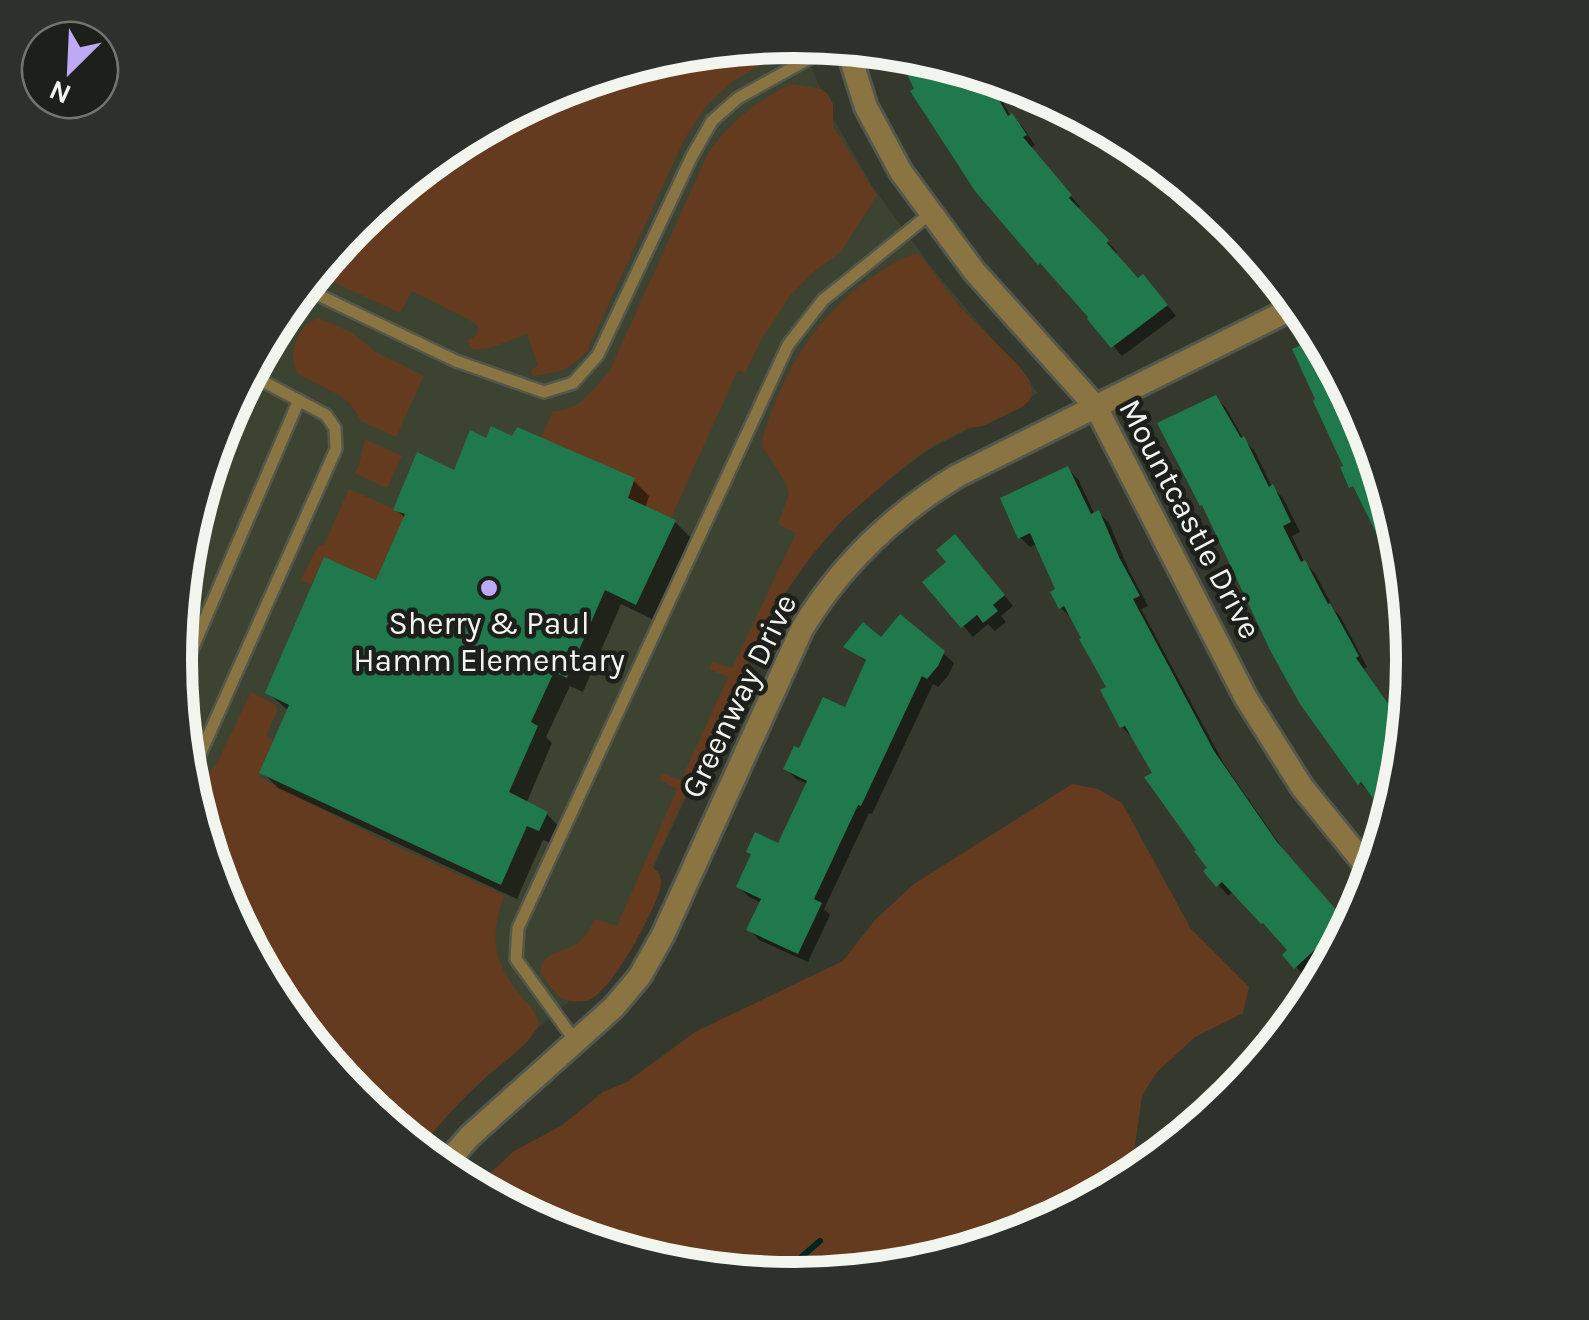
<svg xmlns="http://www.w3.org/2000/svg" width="1589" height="1320" viewBox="0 0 1589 1320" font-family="Karla,sans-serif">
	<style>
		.built { fill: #3d4331 }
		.green { fill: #643b1f }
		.shadow { fill: #0007 }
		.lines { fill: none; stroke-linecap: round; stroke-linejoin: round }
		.stream { stroke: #002424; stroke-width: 6 }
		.building { fill: #20784d }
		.lane-casing { stroke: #53574c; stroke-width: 16 }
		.street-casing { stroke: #53574c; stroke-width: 28 }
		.lane { stroke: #8a7542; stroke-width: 11 }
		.street { stroke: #8a7542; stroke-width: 22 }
		.poi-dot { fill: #bda9f5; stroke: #1d1f1a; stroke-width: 4 }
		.labels { text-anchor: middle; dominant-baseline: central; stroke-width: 9; stroke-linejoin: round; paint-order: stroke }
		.street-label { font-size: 32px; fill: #f2f5ed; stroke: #1d1f1a }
		.poi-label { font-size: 32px; fill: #f2f5ed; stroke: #1d1f1a }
		.rim { fill: none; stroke: #f2f5ed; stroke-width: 12 }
	</style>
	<rect width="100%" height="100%" fill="#35392d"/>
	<polygon class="built" points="795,40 800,41 833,118 874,189 932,268 1038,393 926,451 854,507 802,567 774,609 760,637 627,925 583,990 508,1053 356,1098 221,897 175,659 222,422 357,221 558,87"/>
	<g class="green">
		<path d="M 792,41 L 776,56 L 733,81 L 707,105 L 684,140 L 587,351 C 565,373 562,371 533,376 L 531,370 L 538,365 L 527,334 L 490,348 L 473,350 L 467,341 C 474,338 477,334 478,327 L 475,323 L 412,291 L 400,313 L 335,283 L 330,277 L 326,267 L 357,221 L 558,87 Z"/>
		<path d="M 791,84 L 821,89 L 828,94 L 833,104 L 833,126 L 877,195 L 841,252 L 815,271 L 792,293 L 760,342 L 745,373 L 738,370 L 671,518 L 628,498 L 541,438 L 553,411 C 579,412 593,389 609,372 L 709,151 C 734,119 754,103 791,84 Z"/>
		<path d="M 918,253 L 961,308 L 1019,366 L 1030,381 L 1032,394 L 1029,401 L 1022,407 L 983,426 L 969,428 L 934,445 L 906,465 L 840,522 L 812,555 L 775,607 L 760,634 L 652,867 L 659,873 C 661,881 662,881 660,889 C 653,914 611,993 587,1001 C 585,1001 572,1002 571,1001 C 557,999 550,986 542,975 L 540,972 C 545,948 563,955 580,941 C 586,935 591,927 595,919 L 617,926 L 677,789 L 660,780 L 661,773 L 681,780 L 728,677 L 711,670 L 710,668 L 712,662 L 732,668 L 796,533 L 778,524 L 789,493 L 785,482 L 763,447 L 762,440 C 781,377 810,324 863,284 C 880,271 898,258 918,253 Z"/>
		<path d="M 318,318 L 353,333 L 376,352 L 424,376 L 396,437 L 361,421 L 350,403 L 339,395 L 298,374 C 289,361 293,339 304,327 C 308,323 313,321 318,318 Z"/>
		<polygon points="365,439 402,456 387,488 354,473 359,465"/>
		<polygon points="349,489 405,514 376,580 324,557 311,585 301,580 318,546 324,545"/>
		<path d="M 251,692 L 276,705 L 277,711 L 266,736 L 273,740 L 259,777 L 397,847 L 504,895 C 491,936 491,957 518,992 C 526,1003 537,1011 539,1025 C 527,1048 501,1063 483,1080 C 461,1100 442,1121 424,1143 L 356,1098 L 221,897 L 199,785 L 217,763 Z"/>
		<polygon points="1072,784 1098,789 1122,803 1191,929 1249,987 1243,1013 1195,1037 1156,1073 1142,1096 1132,1166 1031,1233 795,1280 557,1233 481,1182 514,1151 561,1126 603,1092 627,1082 695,1032 843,961 875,920 914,884"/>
	</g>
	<g class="shadow">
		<polygon points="904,62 990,79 1011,117 1022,126 1035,145 1031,148 1080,207 1077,209 1117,252 1115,254 1139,281 1153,287 1176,316 1122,356 1090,319 917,90"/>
		<polygon points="1217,211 1233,222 1275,285 1268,282 1256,268 1240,254 1216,223"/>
		<polygon points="1216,398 1226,408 1244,440 1254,450 1272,487 1283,498 1300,532 1292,536 1304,562 1315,573 1334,610 1340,616 1367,667 1364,669 1402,723 1385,810 1371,792 1370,793 1360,783"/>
		<polygon points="487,441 633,480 649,496 645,508 675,522 691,538 652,619 621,604 583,692 570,686 546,737 552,743 526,804 547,814 562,830 555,845 543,840 517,899 278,788 262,772 289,711 268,693 378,583 405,518 396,509 456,473"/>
		<polygon points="1068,469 1078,479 1095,515 1099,513 1109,523 1129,570 1148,606 1141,609 1224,764 1287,855 1348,926 1327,958 1306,977 1285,955 1291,950 1234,891 1228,896 1207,871 1210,869 1156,774 1132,737 1122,727 1110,688 1071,618 1061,608 1058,591 1037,544 1030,547 1020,537"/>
		<polygon points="965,547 1013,606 1001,616 1006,622 995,631 988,624 973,637 926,582"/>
		<polygon points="882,640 943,653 954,663 948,676 938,687 933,684 872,814 869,813 824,909 830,915 808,962 759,940 749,929 762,903 749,897 739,887 779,846 808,784 796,779 786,769 801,751 846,710 868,663 847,646"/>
	</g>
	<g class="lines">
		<polyline class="stream" points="778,1277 820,1241"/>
	</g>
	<g class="building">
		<polygon points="901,61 987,78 1008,116 1012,113 1027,135 1023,137 1072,195 1069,198 1109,240 1107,243 1138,278 1143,274 1168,305 1111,348 1087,319 1088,317 1040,263 1038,265 975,191 910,91 914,89"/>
		<polygon points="1312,340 1368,423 1394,555 1388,557 1353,486 1349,488 1340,467 1343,466 1313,401 1315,399 1292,349"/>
		<polygon points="1216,395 1241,438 1244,436 1269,487 1273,484 1291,522 1283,526 1301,562 1305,560 1328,604 1330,603 1359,656 1356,658 1402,723 1389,790 1375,801 1361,782 1358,785 1300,704 1271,652 1202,505 1200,506 1157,423"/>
		<polygon points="491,426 512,436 517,427 635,478 628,498 676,520 636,605 605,590 567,678 554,672 531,722 538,726 509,792 548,812 539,831 527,826 501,885 259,773 289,705 265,693 324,557 376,580 405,514 393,510 417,452 454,470 470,430 486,438"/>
		<polygon points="1068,466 1091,514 1099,510 1119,557 1140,596 1133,599 1214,751 1277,842 1346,921 1294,969 1282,955 1287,950 1263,923 1261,924 1222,882 1216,887 1203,871 1207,868 1194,851 1196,850 1144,777 1152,773 1125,726 1120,728 1100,690 1106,687 1079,639 1081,638 1064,606 1059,609 1050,592 1055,589 1030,533 1018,539 1000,498"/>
		<polygon points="955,534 1005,595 993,605 998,611 983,623 977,615 961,628 922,582 946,562 936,550"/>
		<polygon points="900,614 945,651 938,666 927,679 922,676 861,806 858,805 814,899 822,903 798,954 746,930 761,899 736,887 751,854 746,852 755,832 778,843 807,781 783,769 794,746 799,748 823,697 845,707 866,660 843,647 863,622 881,637"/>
	</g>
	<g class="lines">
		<defs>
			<g id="lane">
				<polyline points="310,291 456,361 544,392 573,383 598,355 692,156 712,121 738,98 830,47"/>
				<polyline points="214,464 260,365"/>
				<polyline points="179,680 299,400"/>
				<polyline points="195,762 198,759 336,449 335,428 326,415 255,377"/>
				<polyline points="576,1042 516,959 518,928 788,345 823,300 931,213"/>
			</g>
			<g id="street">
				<polyline points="848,50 866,107 901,172 974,271 1096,407 1246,698 1302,787 1372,873"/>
				<polyline points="1227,1102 1236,1094"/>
				<path d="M 449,1160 L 470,1136 L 614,1007 L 640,976 L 663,935 L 802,629 C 841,564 893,515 957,476 L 1291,309"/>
			</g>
		</defs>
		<use href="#lane" class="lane-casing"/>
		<use href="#street" class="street-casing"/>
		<use href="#lane" class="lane"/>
		<use href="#street" class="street"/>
	</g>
	<circle class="poi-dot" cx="489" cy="588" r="10"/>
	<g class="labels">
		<g class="street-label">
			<text transform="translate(1190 519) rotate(62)">Mountcastle Drive</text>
			<text transform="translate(739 696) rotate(-64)">Greenway Drive</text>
		</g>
		<g class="poi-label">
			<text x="489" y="623">Sherry &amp; Paul<tspan x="489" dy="37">Hamm Elementary</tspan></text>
		</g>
	</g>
	<path d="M0 0H1589V1320H0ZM192 660a602 602 0 1 1 1204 0a602 602 0 1 1-1204 0Z" fill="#2e302b" fill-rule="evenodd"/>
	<path class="rim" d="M192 660a602 602 0 1 1 1204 0a602 602 0 1 1-1204 0Z"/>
	<g transform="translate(70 70) rotate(204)"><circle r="48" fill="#1d1f1a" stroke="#72756e" stroke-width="2.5"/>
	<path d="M0-8L18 38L0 25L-18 38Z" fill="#bda9f5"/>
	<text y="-15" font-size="28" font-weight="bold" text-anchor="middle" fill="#f2f5ed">N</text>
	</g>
</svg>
